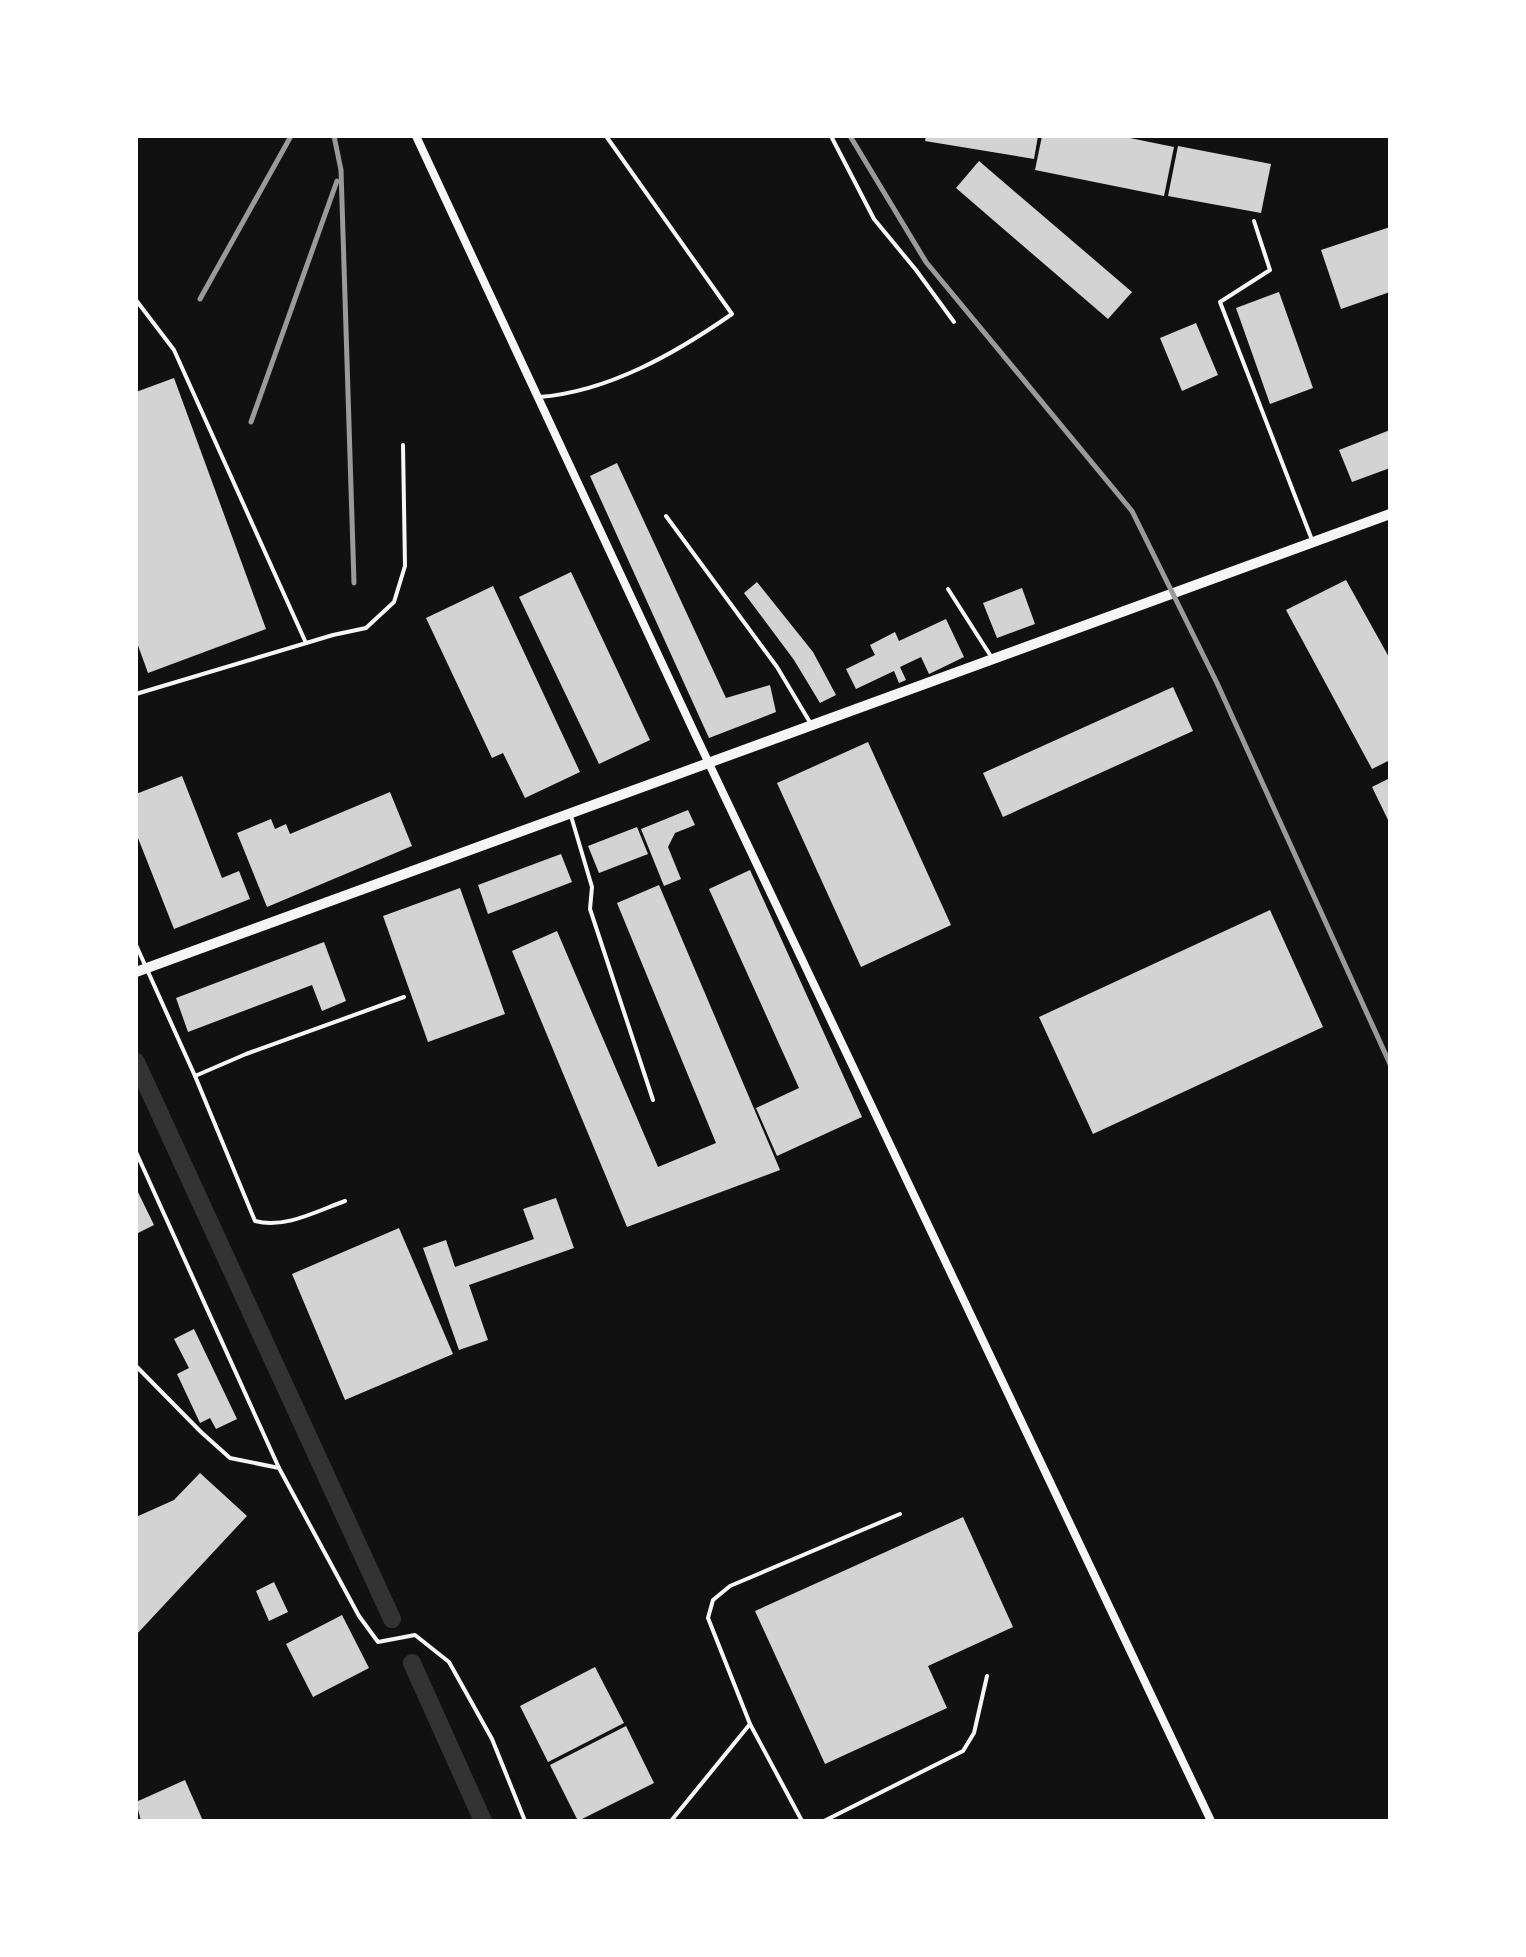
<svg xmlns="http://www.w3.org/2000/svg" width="1526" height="1957" viewBox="0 0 1526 1957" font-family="Helvetica,sans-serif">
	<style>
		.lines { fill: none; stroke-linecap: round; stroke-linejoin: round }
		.canal { stroke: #333; stroke-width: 18 }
		.building { fill: #d3d3d3 }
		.service { stroke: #f5f5f5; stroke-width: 4 }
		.minor { stroke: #f5f5f5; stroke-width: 8 }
		.tertiary { stroke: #f5f5f5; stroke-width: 10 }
		.rail { stroke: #9a9a9a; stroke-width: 5 }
	</style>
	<rect width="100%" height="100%" fill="#111"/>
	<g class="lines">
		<g class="canal">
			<polyline points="136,1062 392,1619"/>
			<polyline points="412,1663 483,1821"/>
		</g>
	</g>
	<g class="building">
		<polygon points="926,136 1038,136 1034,159 925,141"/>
		<polygon points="1042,136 1120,136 1174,147 1164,196 1035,170"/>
		<polygon points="1178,146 1271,164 1261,213 1168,196"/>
		<polygon points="979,161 1132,292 1108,319 956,188"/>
		<polygon points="1390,227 1390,292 1341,309 1321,250"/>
		<polygon points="1279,292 1313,388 1270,404 1236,308"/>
		<polygon points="1196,323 1218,375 1182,391 1160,338"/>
		<polygon points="174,378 266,629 148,673 136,640 136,392"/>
		<polygon points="1390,430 1390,468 1352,482 1339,450"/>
		<polygon points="617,463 726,698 770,685 776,712 709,738 590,476"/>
		<polygon points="571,572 650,740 599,764 519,597"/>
		<polygon points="1346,580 1390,659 1390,760 1372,769 1286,610"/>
		<polygon points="757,582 813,652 836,695 820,703 794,660 744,593"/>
		<polygon points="493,586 580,772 525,798 503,753 492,758 426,618"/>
		<polygon points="1022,588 1035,624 997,638 983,603"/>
		<polygon points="946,619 964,657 929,674 921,657 900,667 906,680 899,683 894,671 856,689 846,669 875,655 870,645 895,632 899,641"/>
		<polygon points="1173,687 1193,731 1003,817 983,773"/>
		<polygon points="868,742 951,925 861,967 777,783"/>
		<polygon points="182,776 222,878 239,871 250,899 174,929 136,833 136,794"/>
		<polygon points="1390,778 1390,824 1372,787"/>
		<polygon points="390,792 412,846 267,907 237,833 271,819 275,829 286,824 290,834"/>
		<polygon points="688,810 695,825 675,833 668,847 681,879 664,886 641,829"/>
		<polygon points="637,827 648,854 599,873 588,846"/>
		<polygon points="561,854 572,882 488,914 478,885"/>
		<polygon points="750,870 862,1117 777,1156 756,1108 799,1088 709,889"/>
		<polygon points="659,885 780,1170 627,1227 512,951 557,931 658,1167 716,1143 617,903"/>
		<polygon points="460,888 505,1014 428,1042 383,916"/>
		<polygon points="1270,910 1323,1027 1093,1134 1039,1017"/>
		<polygon points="324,942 346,1001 322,1011 312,985 188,1032 176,998"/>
		<polygon points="136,1188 154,1225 136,1234"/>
		<polygon points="556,1198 574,1248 469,1285 488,1340 459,1350 423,1248 446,1240 455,1267 534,1239 523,1209"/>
		<polygon points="399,1228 453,1354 345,1400 292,1274"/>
		<polygon points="194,1329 237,1419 216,1429 210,1418 200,1423 177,1374 189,1368 174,1339"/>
		<polygon points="200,1473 247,1516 136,1635 136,1517 174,1500"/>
		<polygon points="963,1517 1013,1627 928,1666 947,1708 825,1764 755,1611"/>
		<polygon points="274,1582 288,1612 269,1621 256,1591"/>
		<polygon points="342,1615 369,1668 313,1697 286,1644"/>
		<polygon points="595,1667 624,1723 548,1762 520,1706"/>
		<polygon points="626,1726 654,1783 578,1821 550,1765"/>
		<polygon points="185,1780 203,1821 141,1821 136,1802"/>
	</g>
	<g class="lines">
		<g class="service">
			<polyline points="831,136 874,219 916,270 954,322"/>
			<polyline points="1254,221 1270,270 1220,302 1312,540"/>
			<polyline points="136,300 174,350 306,643"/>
			<path d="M 539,397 C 608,392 676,353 732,314 L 606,136"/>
			<polyline points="666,516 777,667 811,724"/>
			<polyline points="948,589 992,658"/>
			<polyline points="136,694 333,635 366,628 394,602 405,566 403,445"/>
			<polyline points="571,816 592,887 590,909 653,1100"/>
			<path d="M 136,945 L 195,1076 L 255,1221 C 285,1229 317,1211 345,1201"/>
			<polyline points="195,1076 246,1054 404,997"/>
			<polyline points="136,1152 279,1468 359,1616 378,1642 415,1635 449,1662 492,1739 525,1821"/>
			<polyline points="136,1366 201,1432 230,1458 279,1468"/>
			<polyline points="750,1724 802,1821"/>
			<polyline points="671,1821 750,1724 708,1618 713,1600 730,1586 900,1514"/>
			<polyline points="824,1821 963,1751 974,1733 987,1676"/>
		</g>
		<polyline class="minor" points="416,136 695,734 1211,1821"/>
		<polyline class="tertiary" points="136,972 1390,514"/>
		<g class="rail">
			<polyline points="334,136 341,170 354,583"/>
			<polyline points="850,136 926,262 1132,511 1217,683 1390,1064"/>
			<polyline points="200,299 291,136"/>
			<polyline points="251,422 337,181"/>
		</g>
	</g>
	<rect width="1526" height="1957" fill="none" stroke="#ffffff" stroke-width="276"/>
</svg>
